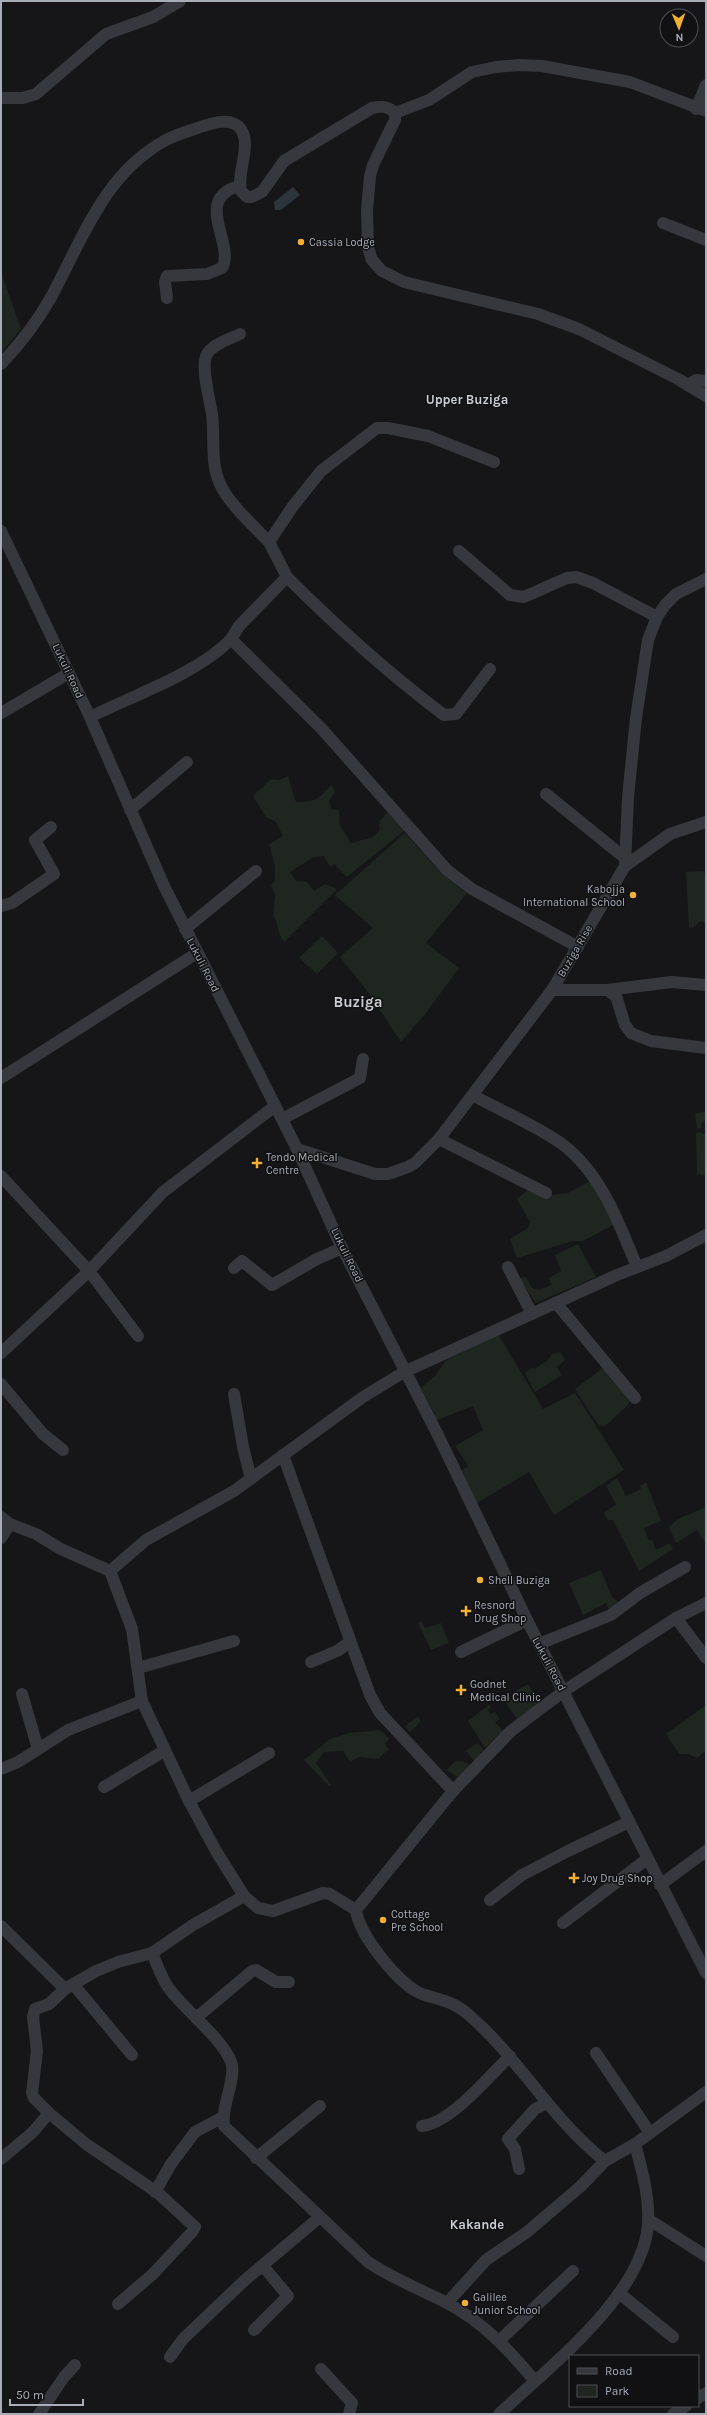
<svg xmlns="http://www.w3.org/2000/svg" width="707" height="2415" viewBox="0 0 707 2415" font-family="Karla,sans-serif">
	<style>
		.green { fill: #1e261f }
		.water { fill: #2c353c }
		.lines { fill: none; stroke-linecap: round; stroke-linejoin: round }
		.minor { stroke: #37383d; stroke-width: 12 }
		.poi-dot { fill: #f2b134; stroke: #111113; stroke-width: 1.5 }
		.labels { text-anchor: middle; dominant-baseline: central; stroke-width: 3; stroke-linejoin: round; paint-order: stroke }
		.poi-label { font-size: 11px; fill: #a8adb8; stroke: #111113; text-anchor: start }
		.street-label { font-size: 11px; fill: #a8adb8; stroke: #111113 }
		.quarter-label { font-size: 13px; font-weight: bold; fill: #c9ccd4; stroke: #111113 }
		.district-label { font-size: 15px; font-weight: bold; fill: #c9ccd4; stroke: #111113 }
	</style>
	<rect width="100%" height="100%" fill="#161618"/>
	<g class="green">
		<polygon points="1,272 21,329 1,353"/>
		<path d="M 288,776 L 296,802 C 316,802 319,799 331,785 L 335,792 L 329,801 L 331,809 L 339,810 L 340,826 L 351,843 L 373,837 L 380,830 L 379,822 L 389,810 L 405,830 L 347,877 L 334,864 L 330,867 L 324,856 L 314,857 L 290,872 L 296,881 L 307,882 L 314,891 L 325,884 L 337,889 L 284,942 C 277,933 279,924 273,915 L 275,895 L 271,885 L 275,880 L 275,866 L 269,844 L 283,836 L 276,822 L 266,817 L 253,796 L 271,779 L 280,780 Z"/>
		<polygon points="405,833 442,874 467,893 426,943 459,968 425,1014 401,1042 368,992 340,957 373,928 335,895"/>
		<polygon points="704,871 706,880 706,923 700,921 694,927 689,928 686,872"/>
		<polygon points="322,936 338,953 317,974 299,958"/>
		<polygon points="706,1112 706,1120 702,1123 701,1128 697,1129 695,1113"/>
		<polygon points="701,1132 706,1135 706,1175 697,1174 696,1133"/>
		<polygon points="592,1180 613,1225 583,1241 573,1241 517,1258 510,1239 528,1228 530,1222 517,1199 529,1189 543,1196 568,1193"/>
		<polygon points="578,1244 596,1277 536,1303 519,1278 526,1277 532,1288 539,1290 551,1285 549,1278 561,1271 555,1255"/>
		<polygon points="498,1334 543,1409 575,1393 624,1470 554,1515 529,1472 477,1503 462,1470 468,1466 455,1446 483,1430 473,1406 437,1420 421,1388 436,1375 445,1361"/>
		<polygon points="560,1352 565,1360 557,1367 562,1375 535,1392 525,1373 533,1367 535,1369 548,1360 552,1354"/>
		<polygon points="604,1367 631,1398 628,1405 605,1426 599,1426 575,1389"/>
		<polygon points="617,1478 626,1496 641,1489 640,1486 646,1482 661,1521 644,1528 649,1541 652,1540 656,1550 670,1543 673,1549 639,1571 613,1520 608,1520 604,1513 616,1504 606,1486"/>
		<polygon points="706,1507 706,1544 697,1530 676,1543 669,1527 678,1519"/>
		<polygon points="601,1570 612,1597 621,1605 611,1614 606,1603 583,1615 569,1583"/>
		<polygon points="421,1621 425,1628 441,1623 449,1643 431,1650 418,1623"/>
		<polygon points="528,1684 539,1703 517,1719 506,1703 515,1697 514,1692"/>
		<polygon points="489,1705 491,1707 488,1710 491,1714 495,1712 500,1719 495,1722 503,1731 485,1748 468,1721"/>
		<polygon points="706,1705 706,1750 697,1758 689,1754 679,1754 666,1734"/>
		<polygon points="418,1716 421,1721 410,1732 405,1726"/>
		<polygon points="380,1730 389,1738 385,1744 389,1749 378,1759 359,1757 350,1762 343,1751 324,1752 316,1763 331,1785 330,1787 304,1760 330,1739 349,1733"/>
		<polygon points="477,1743 484,1750 480,1753 482,1756 475,1762 466,1751"/>
		<polygon points="456,1761 465,1762 473,1767 461,1779 446,1770"/>
	</g>
	<polygon class="water" points="293,187 300,195 281,210 275,210 274,202"/>
	<g class="lines">
		<g class="minor">
			<polyline points="1,98 23,98 36,94 106,34 153,17 180,1"/>
			<polyline points="696,109 706,85"/>
			<polyline points="395,113 429,100 472,72 496,67 519,65 542,66 630,82 706,111"/>
			<polyline points="663,223 706,240"/>
			<path d="M 167,298 L 165,282 L 167,276 L 207,274 L 222,268 C 236,245 192,199 239,186"/>
			<path d="M 240,334 C 230,339 213,344 207,354 C 200,366 210,400 212,414 C 215,437 210,462 220,484 C 229,504 254,526 269,542"/>
			<path d="M 1,364 C 19,345 37,322 50,299 C 82,241 103,174 166,140 C 177,134 190,131 203,126 C 213,123 231,117 240,128 C 253,144 236,172 241,191 L 247,197 L 252,197 L 262,192 L 284,161 L 372,108 C 382,106 388,106 395,113 L 395,120 L 373,165 L 370,176 L 367,210 L 368,247 L 372,260 L 382,271 L 404,282 L 538,314 L 579,329 L 678,379 L 706,396"/>
			<polyline points="688,385 696,380 706,381"/>
			<polyline points="1,531 90,717 164,886 297,1149 342,1248 438,1435 527,1620 706,1973"/>
			<polyline points="459,551 510,595 524,597 567,578 576,577 593,583 657,617"/>
			<path d="M 287,577 C 336,626 388,673 444,715 L 456,714 L 490,669"/>
			<polyline points="231,639 239,626 287,577 269,542 293,506 321,471 377,428 388,428 428,436 494,462"/>
			<polyline points="1,713 69,673"/>
			<path d="M 90,717 C 132,696 199,673 231,639 L 321,728 L 447,870 L 472,889 L 578,947"/>
			<polyline points="546,794 625,858"/>
			<polyline points="130,810 187,762"/>
			<polyline points="625,866 670,834 706,822"/>
			<polyline points="1,906 12,903 54,874 35,840 51,827"/>
			<polyline points="185,929 256,871"/>
			<polyline points="552,990 607,990 616,996 625,1025 631,1033 651,1041 706,1048"/>
			<polyline points="607,990 672,982 706,985"/>
			<polyline points="1,1078 197,953"/>
			<path d="M 474,1096 C 502,1111 535,1125 562,1144 C 601,1173 619,1223 637,1267"/>
			<polyline points="282,1119 360,1078 363,1059"/>
			<polyline points="439,1139 546,1193"/>
			<polyline points="297,1149 375,1174 388,1174 408,1167 415,1163 439,1139 552,990 625,866 628,797 636,718 648,640 657,617 665,605 676,594 706,579"/>
			<polyline points="1,1176 89,1271 138,1336"/>
			<polyline points="508,1267 532,1314"/>
			<polyline points="234,1268 242,1261 272,1285 317,1259 342,1248"/>
			<polyline points="556,1303 635,1398"/>
			<polyline points="1,1353 89,1271 163,1192 275,1106"/>
			<polyline points="1,1384 43,1434 63,1450"/>
			<polyline points="234,1394 243,1447 251,1479"/>
			<polyline points="283,1455 370,1695 380,1713 453,1791"/>
			<polyline points="1,1517 10,1524 36,1534 61,1549 110,1571"/>
			<polyline points="1,1538 10,1524"/>
			<path d="M 706,1603 L 676,1618 L 564,1691 L 511,1731 L 453,1791 L 356,1910 C 359,1935 399,1985 422,1994 C 442,2001 451,2000 469,2015 C 520,2059 552,2120 605,2161 L 635,2144 L 706,2092"/>
			<polyline points="676,1618 706,1658"/>
			<polyline points="539,1644 611,1615 640,1593 685,1567"/>
			<polyline points="461,1652 527,1620"/>
			<polyline points="311,1662 337,1651 350,1642"/>
			<polyline points="138,1668 234,1641"/>
			<polyline points="22,1694 38,1749"/>
			<polyline points="1,1769 18,1762 68,1730 142,1701"/>
			<polyline points="104,1787 164,1751"/>
			<polyline points="189,1801 269,1753"/>
			<polyline points="660,1885 706,1851"/>
			<polyline points="490,1900 522,1875 568,1851 629,1822"/>
			<polyline points="356,1910 330,1894 323,1893 273,1911 258,1908 244,1896 216,1851 189,1801 142,1701 132,1629 110,1571 146,1540 234,1491 363,1397 404,1372 617,1275 666,1256 706,1235"/>
			<polyline points="563,1923 647,1859"/>
			<polyline points="1,1926 65,1989"/>
			<path d="M 152,1953 C 157,1964 161,1977 168,1987 C 182,2008 227,2042 232,2065 C 235,2083 221,2106 224,2126 L 368,2262 C 393,2279 420,2289 447,2303 C 483,2322 509,2350 534,2380"/>
			<polyline points="73,1984 132,2055"/>
			<polyline points="196,2018 252,1971 256,1970 276,1982 289,1982"/>
			<polyline points="596,2053 650,2133"/>
			<polyline points="49,2113 86,2144 158,2193 195,2227 192,2232 153,2274 118,2304"/>
			<path d="M 422,2126 C 451,2123 489,2076 510,2056"/>
			<polyline points="256,2158 320,2106"/>
			<polyline points="1,2159 33,2132 49,2113 34,2098 32,2093 37,2051 33,2017 35,2009 49,2004 65,1989 96,1971 118,1962 152,1953 193,1925 244,1896"/>
			<polyline points="519,2169 515,2149 508,2139 535,2109 547,2103"/>
			<polyline points="155,2192 171,2164 195,2132 223,2117"/>
			<polyline points="648,2219 706,2256"/>
			<polyline points="619,2293 673,2337"/>
			<polyline points="447,2303 486,2260 527,2232 581,2186 605,2161"/>
			<polyline points="254,2330 288,2296 263,2266"/>
			<polyline points="500,2340 573,2271"/>
			<polyline points="170,2357 183,2339 245,2280 320,2217"/>
			<polyline points="321,2369 352,2403 349,2414"/>
			<polyline points="698,2398 706,2393"/>
			<polyline points="39,2414 64,2377 75,2365"/>
			<path d="M 499,2414 C 549,2367 642,2296 648,2225 C 650,2197 642,2171 635,2144"/>
			<polyline points="673,2414 686,2406"/>
		</g>
	</g>
	<g class="poi-dot">
		<circle cx="301" cy="242" r="4"/>
		<circle cx="633" cy="895" r="4"/>
		<path d="M255 1157h4v4h4v4h-4v4h-4v-4h-4v-4h4z"/>
		<circle cx="480" cy="1580" r="4"/>
		<path d="M464 1605h4v4h4v4h-4v4h-4v-4h-4v-4h4z"/>
		<path d="M459 1684h4v4h4v4h-4v4h-4v-4h-4v-4h4z"/>
		<path d="M572 1872h4v4h4v4h-4v4h-4v-4h-4v-4h4z"/>
		<circle cx="383" cy="1920" r="4"/>
		<circle cx="465" cy="2303" r="4"/>
	</g>
	<g class="labels">
		<g class="poi-label">
			<text x="309" y="242">Cassia Lodge</text>
			<text x="625" y="889" text-anchor="end">Kabojja<tspan x="625" dy="13">International School</tspan></text>
			<text x="266" y="1157">Tendo Medical<tspan x="266" dy="13">Centre</tspan></text>
			<text x="488" y="1580">Shell Buziga</text>
			<text x="474" y="1605">Resnord<tspan x="474" dy="13">Drug Shop</tspan></text>
			<text x="470" y="1684">Godnet<tspan x="470" dy="13">Medical Clinic</tspan></text>
			<text x="582" y="1878">Joy Drug Shop</text>
			<text x="391" y="1914">Cottage<tspan x="391" dy="13">Pre School</tspan></text>
			<text x="473" y="2297">Galilee<tspan x="473" dy="13">Junior School</tspan></text>
		</g>
		<g class="street-label">
			<text transform="translate(68 671) rotate(65)">Lukuli Road</text>
			<text transform="translate(575 951) rotate(-60)">Buziga Rise</text>
			<text transform="translate(203 965) rotate(63)">Lukuli Road</text>
			<text transform="translate(347 1255) rotate(64)">Lukuli Road</text>
			<text transform="translate(549 1664) rotate(62)">Lukuli Road</text>
		</g>
		<g class="quarter-label">
			<text x="467" y="399">Upper Buziga</text>
			<text x="477" y="2224">Kakande</text>
		</g>
		<g class="district-label">
			<text x="358" y="1002">Buziga</text>
		</g>
	</g>
	<rect width="707" height="2415" fill="none" stroke="#a8adb8" stroke-width="4"/>
	<rect x="569" y="2355" width="130" height="52" fill="#111113" stroke="#4d4f55"/>
	<rect x="577" y="2368" width="20" height="6" fill="#37383d" stroke="#4d4f55"/>
	<text x="605" y="2375" font-size="12" fill="#a8adb8">Road</text>
	<rect x="577" y="2385" width="20" height="12" fill="#1e261f" stroke="#4d4f55"/>
	<text x="605" y="2395" font-size="12" fill="#a8adb8">Park</text>
	<g transform="translate(679 28) rotate(178)"><circle r="19" fill="#111113" stroke="#4d4f55"/>
	<path d="M0-3L7 15L0 10L-7 15Z" fill="#f2b134"/>
	<text y="-6" font-size="11" font-weight="bold" text-anchor="middle" fill="#a8adb8">N</text>
	</g>
	<path d="M10 2399v6h73v-6" fill="none" stroke="#a8adb8" stroke-width="2"/>
	<text x="16" y="2399" font-size="12" fill="#a8adb8" stroke="#111113" stroke-width="3" paint-order="stroke">50 m</text>
</svg>
